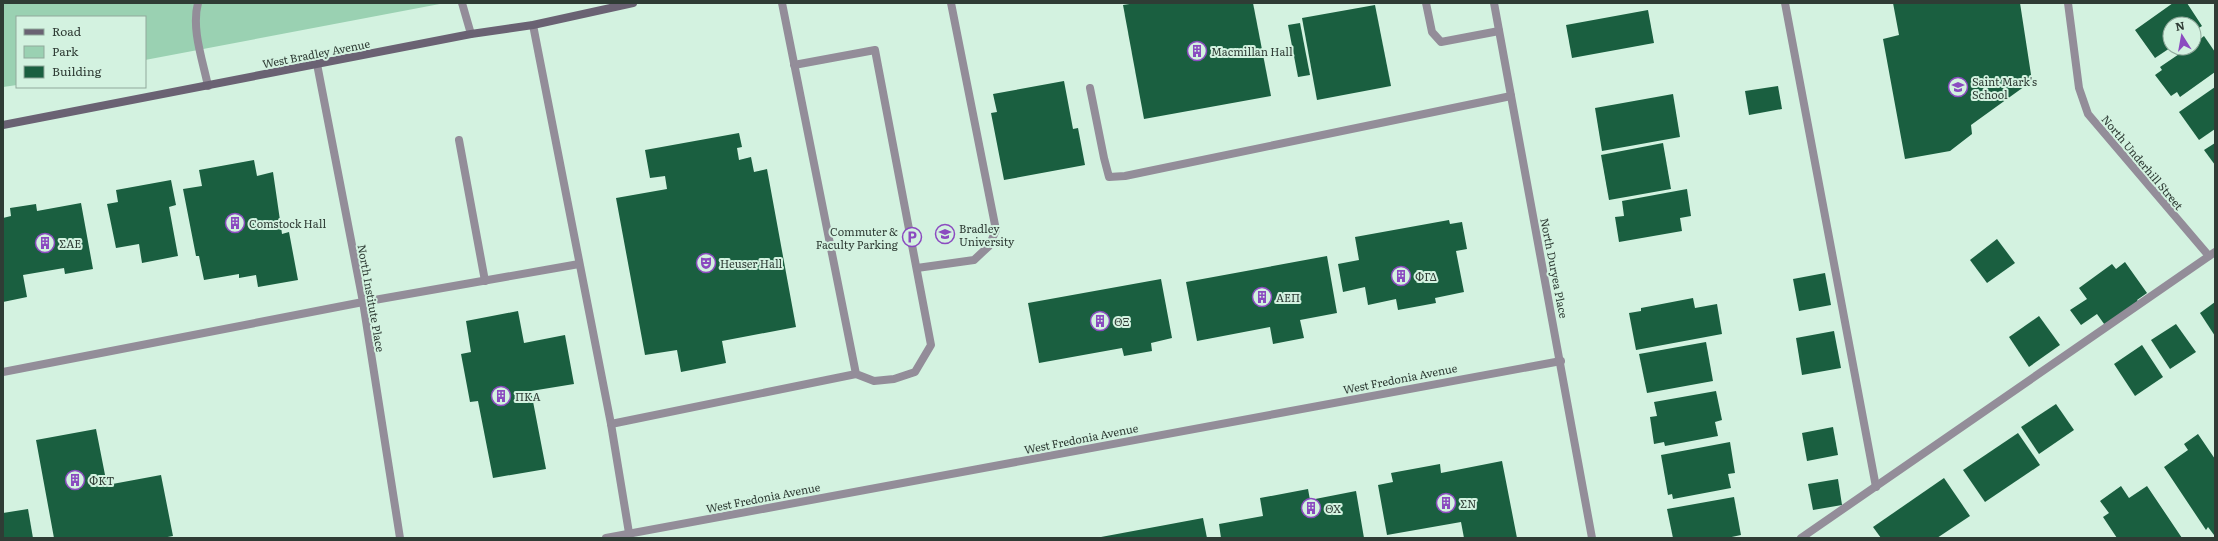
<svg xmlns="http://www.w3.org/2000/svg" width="2218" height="541" viewBox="0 0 2218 541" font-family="Literata,serif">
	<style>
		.green { fill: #9ad1b2 }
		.building { fill: #1a5f40 }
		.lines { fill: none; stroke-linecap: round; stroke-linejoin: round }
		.lane { stroke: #938d99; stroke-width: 8 }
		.street { stroke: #938d99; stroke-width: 8 }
		.secondary { stroke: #6a6273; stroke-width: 8 }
		.labels { text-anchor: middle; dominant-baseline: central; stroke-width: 4; stroke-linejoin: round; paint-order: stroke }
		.poi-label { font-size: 11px; fill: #2f3c35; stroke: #d3f2e0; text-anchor: start }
		.street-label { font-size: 11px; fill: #2f3c35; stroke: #d3f2e0 }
	</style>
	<rect width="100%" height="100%" fill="#d3f2e0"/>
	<polygon class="green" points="3,3 445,3 145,60 145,17 17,17 17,85 3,87"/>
	<g class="building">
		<polygon points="1136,3 1253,3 1271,96 1144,119 1123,5"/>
		<polygon points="1893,3 2020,3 2032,81 1971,125 1972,134 1950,151 1905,159 1883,39 1899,35"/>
		<polygon points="2173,3 2187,3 2202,26 2194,31 2194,24 2170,24 2170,48 2155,58 2135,30"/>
		<polygon points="1375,5 1391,86 1317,100 1302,18"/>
		<polygon points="1648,10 1654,43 1572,58 1566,25"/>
		<polygon points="1300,23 1310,75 1298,77 1288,25"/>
		<polygon points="2204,36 2215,52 2215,72 2180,97 2177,92 2171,96 2155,75 2162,70 2160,67 2188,48 2194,48 2194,44"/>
		<polygon points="1064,81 1073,129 1078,128 1085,165 1004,180 991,113 997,112 993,94"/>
		<polygon points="1778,86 1782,109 1749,115 1745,91"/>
		<polygon points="2215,87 2215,129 2199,140 2179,112"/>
		<polygon points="1673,94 1680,137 1602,151 1595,108"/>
		<polygon points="739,133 742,147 737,148 739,160 751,157 754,172 767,169 796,327 722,341 726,363 681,372 677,350 645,355 616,198 667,189 665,176 650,178 645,150"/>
		<polygon points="1663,143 1671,189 1609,200 1601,155"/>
		<polygon points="2215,143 2215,165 2204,150"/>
		<polygon points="254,160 257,176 273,172 282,234 289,232 298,280 258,287 256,275 239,278 239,274 204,280 199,256 196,256 183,189 202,186 199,170"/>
		<polygon points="171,180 176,205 169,207 178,256 142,263 139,244 116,248 107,204 118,202 116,190"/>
		<polygon points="1687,189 1691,216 1680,218 1682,231 1619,242 1615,217 1624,216 1622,201"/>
		<polygon points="81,203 93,269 65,274 64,268 23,275 27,297 3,302 3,218 11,216 10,208 36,204 37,211"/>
		<polygon points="1449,220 1450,224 1462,222 1467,249 1456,251 1464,292 1435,298 1436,303 1398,310 1396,299 1368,305 1365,287 1343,292 1338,264 1359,260 1355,237"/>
		<polygon points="1997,239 2015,263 1987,283 1970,260"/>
		<polygon points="1327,256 1337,313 1300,320 1304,338 1273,344 1270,327 1197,341 1186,282"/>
		<polygon points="2125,262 2147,293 2137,300 2140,304 2107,328 2097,314 2081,325 2070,310 2087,299 2079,288 2112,264 2116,269"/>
		<polygon points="1825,273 1831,305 1799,311 1793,279"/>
		<polygon points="1161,279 1172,338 1151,343 1152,351 1124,356 1122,348 1039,363 1028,303"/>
		<polygon points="1693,298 1695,308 1717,304 1722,334 1636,350 1629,313 1641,311 1641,308"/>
		<polygon points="2215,302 2215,336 2200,313"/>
		<polygon points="518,311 524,343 565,335 574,384 531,391 546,469 493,478 478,401 470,402 461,354 471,352 466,321"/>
		<polygon points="2039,316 2060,345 2029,367 2009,337"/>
		<polygon points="2176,324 2196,352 2170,369 2151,340"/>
		<polygon points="1834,331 1841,368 1802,375 1796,338"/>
		<polygon points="1706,342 1713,381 1647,393 1639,354"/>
		<polygon points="2142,345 2163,377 2135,396 2114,364"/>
		<polygon points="1716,391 1722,420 1715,422 1718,436 1665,446 1664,442 1654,444 1650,417 1657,416 1654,402"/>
		<polygon points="2056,404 2074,430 2039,454 2021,427"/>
		<polygon points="1833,427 1838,455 1807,461 1802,433"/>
		<polygon points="96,429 107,485 161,475 173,536 162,538 54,538 36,440"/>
		<polygon points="2018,433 2040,465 1985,502 1963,470"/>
		<polygon points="2198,434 2215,459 2214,535 2208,527 2206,530 2164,467 2188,450 2184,444"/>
		<polygon points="1730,442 1735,473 1728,474 1731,488 1673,499 1672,494 1668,495 1661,455"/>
		<polygon points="1502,461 1517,538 1464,538 1461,522 1387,535 1378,485 1393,482 1391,473 1440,464 1441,473"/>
		<polygon points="1944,478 1970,516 1937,538 1881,538 1873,527"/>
		<polygon points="1838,479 1842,505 1813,510 1808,484"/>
		<polygon points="2121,486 2129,498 2147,486 2182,538 2117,538 2103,517 2109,513 2100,501"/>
		<polygon points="1308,489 1310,500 1356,491 1364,538 1221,538 1219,524 1263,516 1260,498"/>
		<polygon points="1734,497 1741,535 1727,538 1673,538 1667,509"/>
		<polygon points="28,509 33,538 3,538 3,513"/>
		<polygon points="1203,518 1207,538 1101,538 1101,537"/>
	</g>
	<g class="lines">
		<g class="lane">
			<path d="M 198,3 C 191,29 203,61 208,86"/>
			<polyline points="462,3 471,34"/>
			<polyline points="782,3 856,374 874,381 894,379 915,372 931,345 875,50 794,65"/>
			<polyline points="1426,3 1432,32 1441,42 1499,31"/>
			<polyline points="1785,3 1876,487"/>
			<polyline points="533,25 611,424 629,533"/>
			<polyline points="1090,88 1104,158 1109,177 1125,176 1511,96"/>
			<polyline points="459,140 485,281"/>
			<polyline points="917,268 974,260 989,246 996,230 951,3"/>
			<polyline points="3,372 363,302 579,264"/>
			<polyline points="611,424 856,374"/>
			<polyline points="1801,538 2215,252"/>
		</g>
		<g class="street">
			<polyline points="1494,3 1592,538"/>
			<polyline points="2068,3 2079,88 2088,114 2209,256"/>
			<polyline points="317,64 363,302 400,538"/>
			<polyline points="606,538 1561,361"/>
		</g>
		<polyline class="secondary" points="3,125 471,34 533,25 633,3"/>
	</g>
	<defs>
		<symbol id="building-ring" viewBox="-11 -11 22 22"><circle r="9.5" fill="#d3f2e0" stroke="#8b4bc0" stroke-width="1.5"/><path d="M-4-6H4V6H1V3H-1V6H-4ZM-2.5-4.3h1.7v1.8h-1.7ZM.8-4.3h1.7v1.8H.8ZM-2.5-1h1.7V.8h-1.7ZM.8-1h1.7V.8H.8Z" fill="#8b4bc0"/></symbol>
		<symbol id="school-ring" viewBox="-11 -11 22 22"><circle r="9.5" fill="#d3f2e0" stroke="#8b4bc0" stroke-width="1.5"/><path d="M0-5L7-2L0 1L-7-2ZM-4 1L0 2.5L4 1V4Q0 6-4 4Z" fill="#8b4bc0"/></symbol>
		<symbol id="university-ring" viewBox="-11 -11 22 22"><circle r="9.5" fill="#d3f2e0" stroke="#8b4bc0" stroke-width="1.5"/><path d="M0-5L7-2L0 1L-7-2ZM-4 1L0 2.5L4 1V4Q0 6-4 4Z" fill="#8b4bc0"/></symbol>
		<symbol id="parking-ring" viewBox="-11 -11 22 22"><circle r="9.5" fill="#d3f2e0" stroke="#8b4bc0" stroke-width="1.5"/><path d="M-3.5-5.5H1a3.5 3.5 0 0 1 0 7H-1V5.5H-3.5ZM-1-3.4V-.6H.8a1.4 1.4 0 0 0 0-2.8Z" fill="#8b4bc0"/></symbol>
		<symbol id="theatre-ring" viewBox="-11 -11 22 22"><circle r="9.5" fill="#d3f2e0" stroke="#8b4bc0" stroke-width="1.5"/><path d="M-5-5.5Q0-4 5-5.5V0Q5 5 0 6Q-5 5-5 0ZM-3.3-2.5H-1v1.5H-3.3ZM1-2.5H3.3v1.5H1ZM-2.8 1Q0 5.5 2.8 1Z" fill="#8b4bc0"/></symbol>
	</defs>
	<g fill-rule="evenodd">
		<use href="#building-ring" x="1186" y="40" width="22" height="22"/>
		<use href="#school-ring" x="1947" y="76" width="22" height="22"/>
		<use href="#building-ring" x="224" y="212" width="22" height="22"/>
		<use href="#university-ring" x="934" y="223" width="22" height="22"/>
		<use href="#parking-ring" x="901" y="226" width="22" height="22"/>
		<use href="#building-ring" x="34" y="232" width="22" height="22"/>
		<use href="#theatre-ring" x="695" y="252" width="22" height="22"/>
		<use href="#building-ring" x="1390" y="265" width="22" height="22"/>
		<use href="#building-ring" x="1251" y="286" width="22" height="22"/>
		<use href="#building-ring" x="1089" y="310" width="22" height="22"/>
		<use href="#building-ring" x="490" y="385" width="22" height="22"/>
		<use href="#building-ring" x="64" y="469" width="22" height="22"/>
		<use href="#building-ring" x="1435" y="492" width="22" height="22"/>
		<use href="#building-ring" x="1300" y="497" width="22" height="22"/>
	</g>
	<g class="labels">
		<g class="poi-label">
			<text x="1211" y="51">Macmillan Hall</text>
			<text x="1972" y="81">Saint Mark's<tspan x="1972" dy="13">School</tspan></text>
			<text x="249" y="223">Comstock Hall</text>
			<text x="959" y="228">Bradley<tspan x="959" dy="13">University</tspan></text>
			<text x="898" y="231" text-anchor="end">Commuter &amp;<tspan x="898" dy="13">Faculty Parking</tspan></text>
			<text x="59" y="243">ΣΑΕ</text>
			<text x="720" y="263">Heuser Hall</text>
			<text x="1415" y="276">ΦΓΔ</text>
			<text x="1276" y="297">ΑΕΠ</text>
			<text x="1114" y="321">ΘΞ</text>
			<text x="515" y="396">ΠΚΑ</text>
			<text x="89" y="480">ΦΚΤ</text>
			<text x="1460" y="503">ΣΝ</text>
			<text x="1325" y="508">ΘΧ</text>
		</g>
		<g class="street-label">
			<text transform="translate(316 53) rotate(-11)">West Bradley Avenue</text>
			<text transform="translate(2143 162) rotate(50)">North Underhill Street</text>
			<text transform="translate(1555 268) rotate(79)">North Duryea Place</text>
			<text transform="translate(372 298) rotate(80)">North Institute Place</text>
			<text transform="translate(1400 378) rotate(-11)">West Fredonia Avenue</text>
			<text transform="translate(1081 438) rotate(-11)">West Fredonia Avenue</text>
			<text transform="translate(763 497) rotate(-11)">West Fredonia Avenue</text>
		</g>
	</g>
	<rect width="2218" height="541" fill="none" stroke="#2f3c35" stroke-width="8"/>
	<rect x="16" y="16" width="130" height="72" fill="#d3f2e0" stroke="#91a99c"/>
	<rect x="24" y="29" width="20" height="6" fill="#6a6273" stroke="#91a99c"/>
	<text x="52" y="36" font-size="12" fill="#2f3c35">Road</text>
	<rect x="24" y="46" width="20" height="12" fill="#9ad1b2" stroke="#91a99c"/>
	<text x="52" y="56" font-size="12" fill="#2f3c35">Park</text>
	<rect x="24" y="66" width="20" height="12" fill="#1a5f40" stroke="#91a99c"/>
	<text x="52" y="76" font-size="12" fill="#2f3c35">Building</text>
	<g transform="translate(2182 36) rotate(349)"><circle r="19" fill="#d3f2e0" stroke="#91a99c"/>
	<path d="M0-3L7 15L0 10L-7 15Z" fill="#8b4bc0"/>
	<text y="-6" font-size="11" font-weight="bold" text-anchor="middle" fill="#2f3c35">N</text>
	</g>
</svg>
